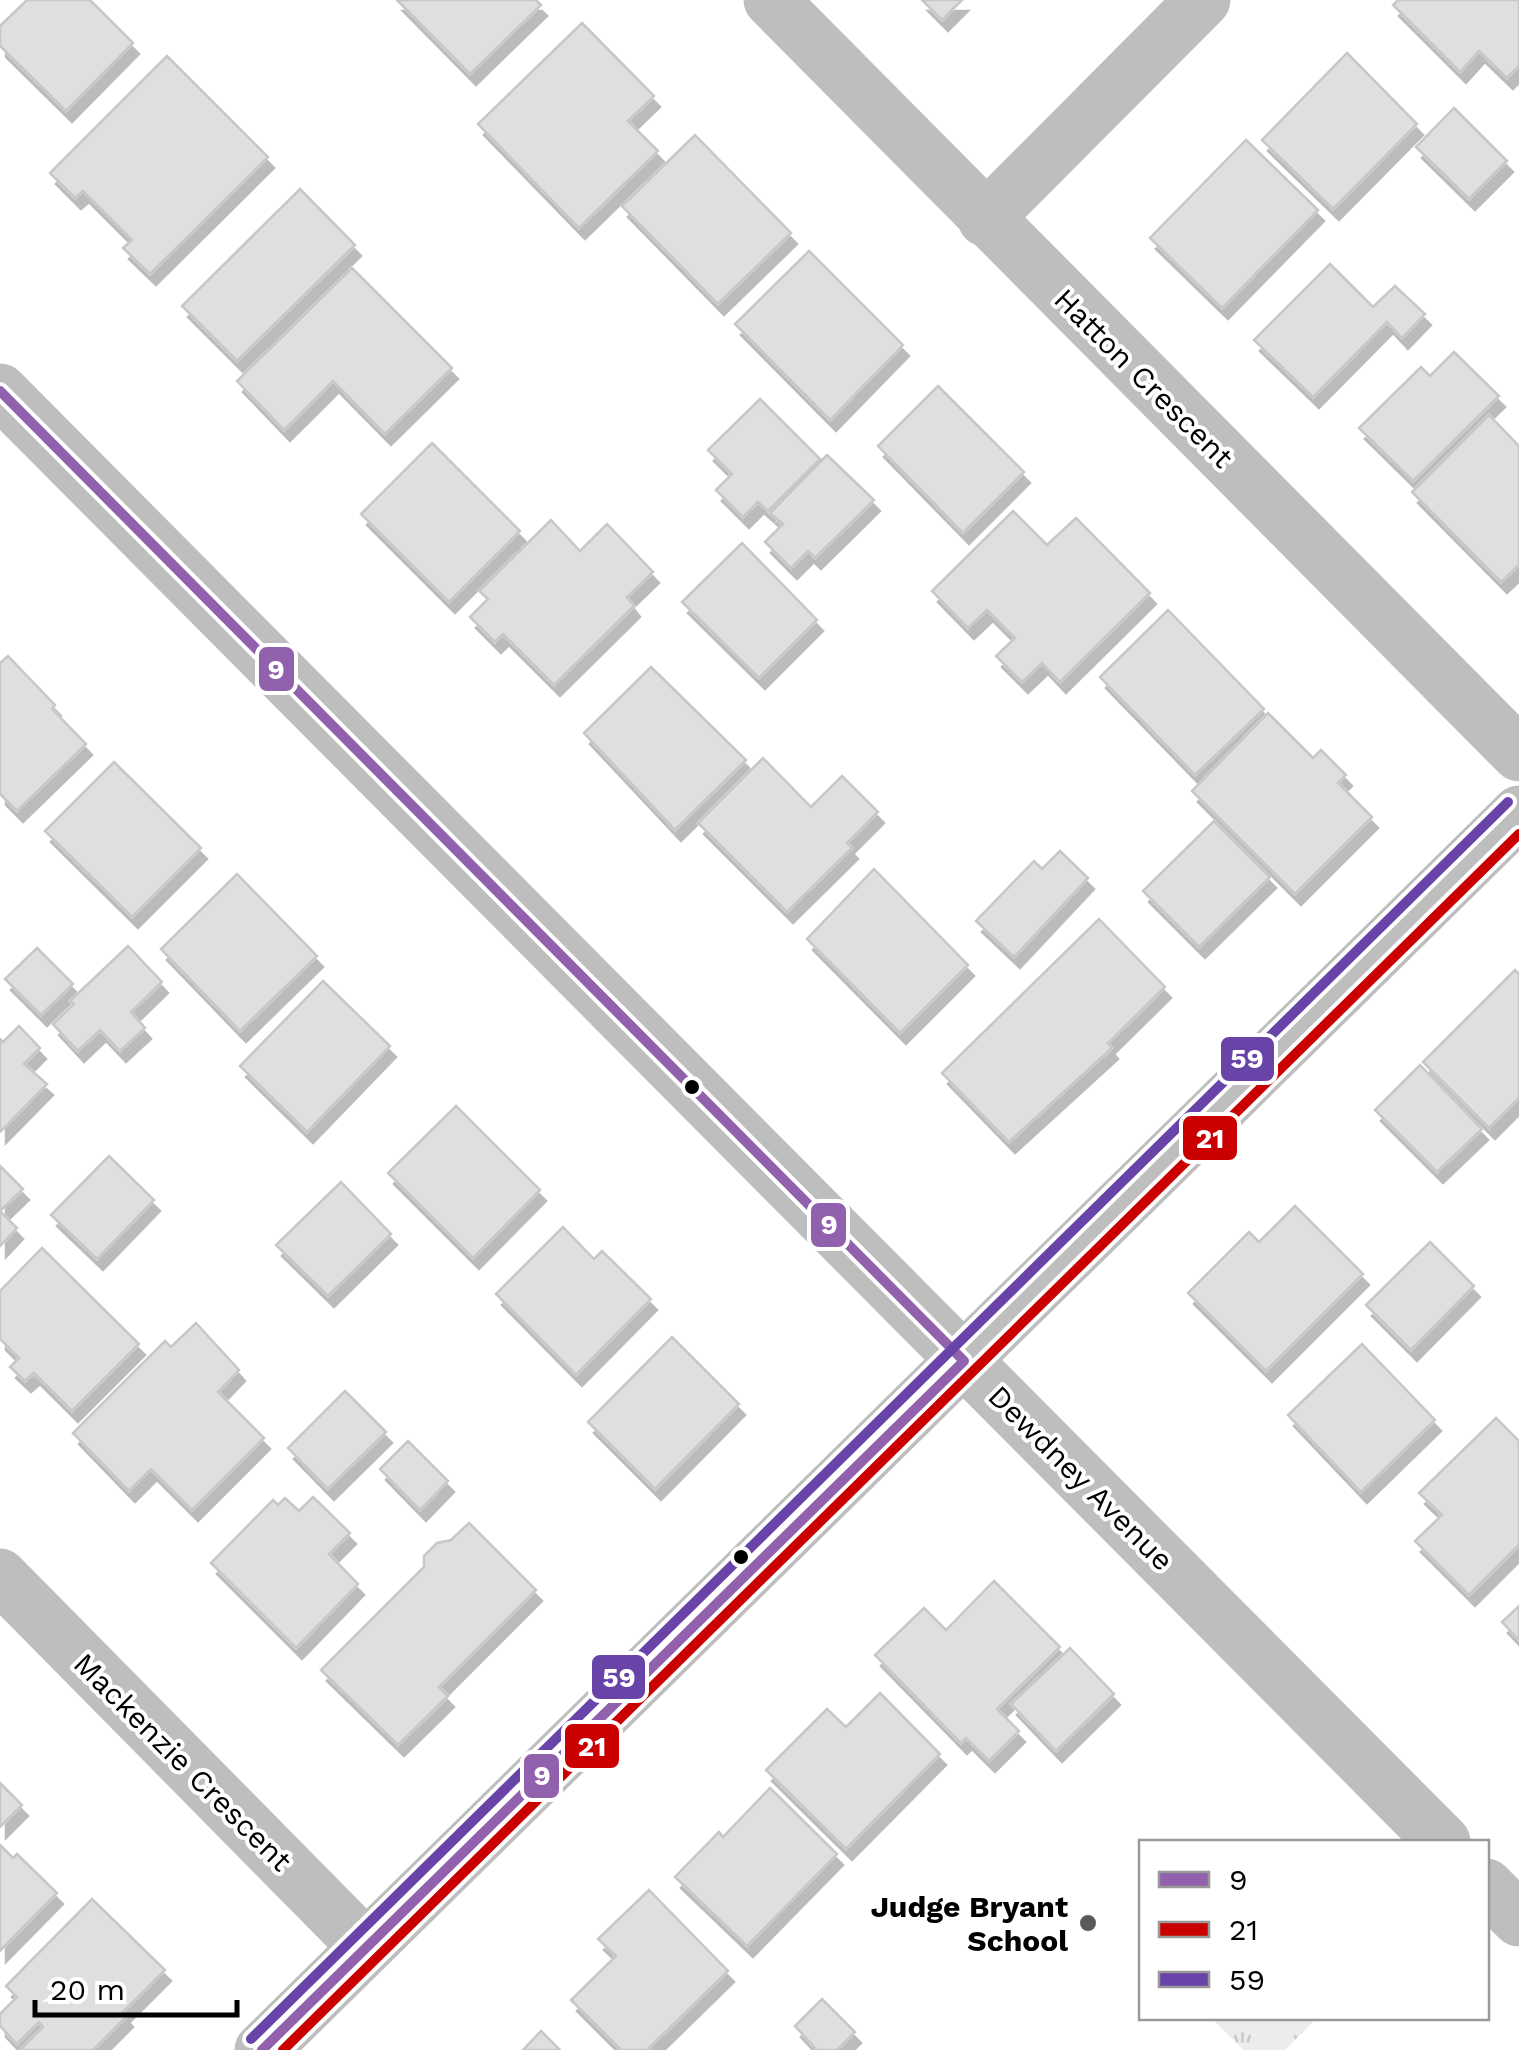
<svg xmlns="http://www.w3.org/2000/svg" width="1519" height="2050" viewBox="0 0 1519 2050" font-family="'Work Sans',sans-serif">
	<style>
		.park { fill: url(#park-tufts) }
		.building { fill: #dfdfdf; stroke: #c7c7c7; stroke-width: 2.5; filter: url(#shadow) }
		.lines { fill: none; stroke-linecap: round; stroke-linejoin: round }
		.minor { stroke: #bebebe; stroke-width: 55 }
		.tertiary { stroke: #bebebe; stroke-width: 55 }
		.bus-1-casing { stroke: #fff; stroke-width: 18 }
		.bus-2-casing { stroke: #fff; stroke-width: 18 }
		.bus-3-casing { stroke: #fff; stroke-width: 18 }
		.bus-1 { stroke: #9161ad; stroke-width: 10 }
		.bus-2 { stroke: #ca0000; stroke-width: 10 }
		.bus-3 { stroke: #6843a8; stroke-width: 10 }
		.bus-dot { fill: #000; stroke: #fff; stroke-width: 4 }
		.poi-dot { fill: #595959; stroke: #fff; stroke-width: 4 }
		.labels { text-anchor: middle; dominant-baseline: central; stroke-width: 8; stroke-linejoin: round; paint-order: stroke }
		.street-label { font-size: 30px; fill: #000; stroke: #fff }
		.poi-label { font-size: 30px; font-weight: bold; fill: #000; stroke: #fff; text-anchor: end }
		.line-badge { stroke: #fff; stroke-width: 4 }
		.badge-label { font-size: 28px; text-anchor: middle; font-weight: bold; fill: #fff }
	</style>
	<defs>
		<pattern id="park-tufts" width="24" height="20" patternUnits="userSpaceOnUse" patternTransform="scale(2.5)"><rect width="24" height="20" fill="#ececec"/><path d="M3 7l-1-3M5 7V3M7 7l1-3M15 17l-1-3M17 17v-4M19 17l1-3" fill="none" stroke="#c9c9c9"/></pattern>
		<filter id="shadow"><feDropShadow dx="6" dy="11" stdDeviation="0" flood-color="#0004"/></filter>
	</defs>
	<rect width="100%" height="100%" fill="#fff"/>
	<polygon class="park" points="1211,2018 1317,2018 1285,2050 1244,2050"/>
	<g class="building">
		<polygon points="27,0 90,0 133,43 66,111 0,46 0,26"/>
		<polygon points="397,0 536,0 541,5 470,74"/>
		<polygon points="922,0 962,0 942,20"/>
		<polygon points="1398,0 1519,0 1519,66 1507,78 1479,51 1460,72 1393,5"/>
		<polygon points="582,23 654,96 628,121 658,151 579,228 478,124"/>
		<polygon points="1347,53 1417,124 1333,209 1262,140"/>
		<polygon points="167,56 268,157 150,274 123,248 132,240 83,191 75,198 50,173"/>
		<polygon points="1454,108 1507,161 1469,199 1416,147"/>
		<polygon points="695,135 791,233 718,304 622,206"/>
		<polygon points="1246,140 1318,210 1222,308 1150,238"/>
		<polygon points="300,189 355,245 237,361 182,306"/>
		<polygon points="809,251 903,345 830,420 735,324"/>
		<polygon points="1330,264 1373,307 1395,286 1425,314 1402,338 1387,322 1313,397 1254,340"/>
		<polygon points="352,268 452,368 385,434 333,381 284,430 237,381"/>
		<polygon points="1454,352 1499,396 1413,481 1359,428 1421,367 1430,376"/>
		<polygon points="938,386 1024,472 963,533 878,446"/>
		<polygon points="760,399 820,459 768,511 758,502 743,517 716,490 732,474 708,450"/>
		<polygon points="1489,415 1519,446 1519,565 1501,582 1412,492"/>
		<polygon points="432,443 520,531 449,602 361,514"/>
		<polygon points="827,455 874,500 815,558 808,551 791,568 765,542 783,524 770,513"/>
		<polygon points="1013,511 1047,545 1076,518 1150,593 1060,682 1042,663 1022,682 996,656 1015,638 987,610 968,628 932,591"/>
		<polygon points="551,520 580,551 607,524 653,572 627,597 634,606 554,685 503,634 495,642 470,617 488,599 479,591"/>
		<polygon points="742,543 817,620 759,678 682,602"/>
		<polygon points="1168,610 1264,709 1195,775 1100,677"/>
		<polygon points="8,656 55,705 52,709 86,744 17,811 0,794 0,663"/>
		<polygon points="651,667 746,760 675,830 584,733"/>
		<polygon points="1268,713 1313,758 1321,750 1346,775 1338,783 1372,817 1295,894 1192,791"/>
		<polygon points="763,758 811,807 842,776 878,812 847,843 852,848 787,912 698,823"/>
		<polygon points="114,762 201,848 132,917 45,831"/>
		<polygon points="1214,821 1270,877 1199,947 1143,891"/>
		<polygon points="1060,851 1088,878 1014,957 976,921 1034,861 1042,869"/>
		<polygon points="874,869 968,965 900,1033 807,939"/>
		<polygon points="237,874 317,956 240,1031 161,949"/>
		<polygon points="1099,919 1165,987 1108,1043 1112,1048 1009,1142 942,1073"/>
		<polygon points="128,946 162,982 131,1012 145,1028 120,1051 100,1030 78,1051 53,1024 74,1004 70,1001"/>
		<polygon points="37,948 73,984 41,1015 5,979"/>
		<polygon points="1515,970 1519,974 1519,1098 1489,1128 1423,1062"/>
		<polygon points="323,981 390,1046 307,1132 240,1066"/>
		<polygon points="19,1026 40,1048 24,1064 47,1084 0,1132 0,1039 3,1042"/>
		<polygon points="1420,1065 1482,1129 1437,1172 1375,1110"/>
		<polygon points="456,1106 540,1190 473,1258 388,1173"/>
		<polygon points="109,1156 154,1200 97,1259 51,1215"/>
		<polygon points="0,1166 23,1189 0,1211 17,1228 0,1246"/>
		<polygon points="341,1182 391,1234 328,1296 276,1245"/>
		<polygon points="1295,1206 1363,1274 1266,1371 1188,1293 1249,1232 1259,1242"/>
		<polygon points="563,1227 594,1259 602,1251 651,1299 576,1375 496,1294"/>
		<polygon points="1430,1242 1474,1286 1411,1350 1366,1305"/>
		<polygon points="42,1248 139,1344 72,1411 34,1373 25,1381 10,1367 19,1358 0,1339 0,1291"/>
		<polygon points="196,1323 239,1370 218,1392 264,1438 192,1510 151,1469 129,1491 73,1433 165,1341 171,1347"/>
		<polygon points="672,1337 739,1404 655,1489 588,1422"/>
		<polygon points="1362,1344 1435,1420 1361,1492 1288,1415"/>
		<polygon points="345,1391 386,1432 328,1489 288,1448"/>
		<polygon points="1496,1418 1519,1441 1519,1545 1469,1595 1415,1541 1442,1515 1419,1493"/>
		<polygon points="408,1441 448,1481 420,1510 380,1469"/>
		<polygon points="313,1497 350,1533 329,1554 358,1584 296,1648 211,1563 273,1500 278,1505 285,1498 299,1511"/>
		<polygon points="469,1523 536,1590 439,1687 448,1696 398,1745 321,1670 424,1567 424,1556 437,1543 451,1540"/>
		<polygon points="994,1581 1060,1647 997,1709 1019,1731 989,1761 966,1738 961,1743 875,1655 924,1608 946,1630"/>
		<polygon points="1519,1606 1519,1640 1502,1622"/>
		<polygon points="1070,1648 1114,1694 1056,1751 1011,1704"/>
		<polygon points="880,1693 940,1754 846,1849 766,1770 827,1709 846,1727"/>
		<polygon points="0,1783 22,1805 0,1827"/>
		<polygon points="770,1788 837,1854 747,1946 675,1877 719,1832 723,1837"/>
		<polygon points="0,1845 13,1858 17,1854 57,1893 0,1951"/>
		<polygon points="649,1890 728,1971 647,2050 621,2050 571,2000 616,1956 598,1939"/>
		<polygon points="92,1899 165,1970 123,2012 127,2016 93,2050 20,2050 43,2027 39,2022 17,2044 0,2026 0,2014 17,1997 6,1986"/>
		<polygon points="822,1999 855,2032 837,2050 817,2050 795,2026"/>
		<polygon points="541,2031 560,2050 523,2050"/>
	</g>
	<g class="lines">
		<g class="minor">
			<polyline points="771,0 1519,754"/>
			<polyline points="985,219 1203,0"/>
			<polyline points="0,1576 366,1947"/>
			<polyline points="262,2050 1519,813"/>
		</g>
		<g class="tertiary">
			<polyline points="0,391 1443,1842"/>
			<polyline points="1486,1886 1519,1919"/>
		</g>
		<defs>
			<polyline id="bus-1" points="0,391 964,1361 262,2050"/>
			<polyline id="bus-2" points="283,2050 1519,834"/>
			<polyline id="bus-3" points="251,2039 1508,802"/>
		</defs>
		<use href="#bus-1" class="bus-1-casing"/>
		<use href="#bus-2" class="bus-2-casing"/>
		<use href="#bus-3" class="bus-3-casing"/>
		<use href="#bus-1" class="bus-1"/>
		<use href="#bus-2" class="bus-2"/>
		<use href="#bus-3" class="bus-3"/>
	</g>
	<g class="bus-dot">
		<circle cx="692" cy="1087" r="9"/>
		<circle cx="741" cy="1557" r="9"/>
	</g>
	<circle class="poi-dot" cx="1088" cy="1923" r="10"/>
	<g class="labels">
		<g class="street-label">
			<text transform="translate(1144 378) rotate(45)">Hatton Crescent</text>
			<text transform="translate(1081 1478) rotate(45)">Dewdney Avenue</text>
			<text transform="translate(183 1762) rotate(45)">Mackenzie Crescent</text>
		</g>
		<g class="poi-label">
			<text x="1068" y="1906">Judge Bryant<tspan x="1068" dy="34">School</tspan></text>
		</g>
	</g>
	<g class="line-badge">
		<rect x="257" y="645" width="39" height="48" rx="10" fill="#9161ad"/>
		<rect x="1219" y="1035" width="57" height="48" rx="10" fill="#6843a8"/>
		<rect x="1181" y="1114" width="58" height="48" rx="10" fill="#ca0000"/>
		<rect x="809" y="1201" width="39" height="48" rx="10" fill="#9161ad"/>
		<rect x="590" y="1653" width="57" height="48" rx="10" fill="#6843a8"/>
		<rect x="563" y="1722" width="58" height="48" rx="10" fill="#ca0000"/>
		<rect x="522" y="1752" width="39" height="48" rx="10" fill="#9161ad"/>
	</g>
	<g class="badge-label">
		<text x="276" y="679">9</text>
		<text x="1247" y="1068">59</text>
		<text x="1210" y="1148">21</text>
		<text x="829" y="1234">9</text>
		<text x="619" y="1687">59</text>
		<text x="592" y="1756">21</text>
		<text x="542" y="1785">9</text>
	</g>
	<rect x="1139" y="1840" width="350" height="180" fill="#ffffff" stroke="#999999" stroke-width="2.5"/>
	<rect x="1159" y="1872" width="50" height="15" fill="#9161ad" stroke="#999999" stroke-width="2.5"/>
	<text x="1229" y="1890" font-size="30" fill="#000000">9</text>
	<rect x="1159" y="1922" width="50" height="15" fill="#ca0000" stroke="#999999" stroke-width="2.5"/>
	<text x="1229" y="1940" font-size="30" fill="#000000">21</text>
	<rect x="1159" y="1972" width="50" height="15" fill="#6843a8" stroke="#999999" stroke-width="2.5"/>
	<text x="1229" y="1990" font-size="30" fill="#000000">59</text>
	<path d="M35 2000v15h202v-15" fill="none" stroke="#000000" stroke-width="5"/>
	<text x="50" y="2000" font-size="30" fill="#000000" stroke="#ffffff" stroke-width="8" paint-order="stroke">20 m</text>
</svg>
